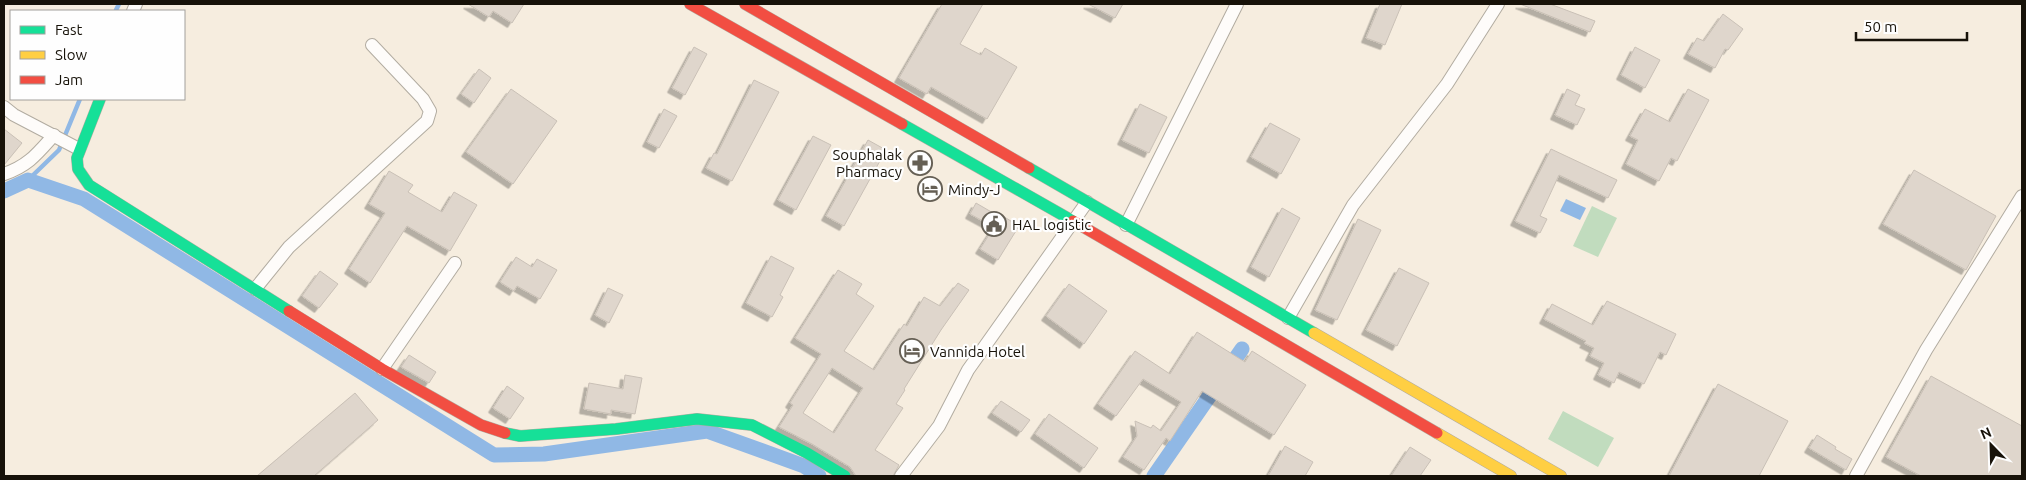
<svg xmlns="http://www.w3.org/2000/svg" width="2026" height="480" viewBox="0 0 2026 480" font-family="Ubuntu,sans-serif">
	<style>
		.green { fill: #c1dcbe }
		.water { fill: #90b8e5 }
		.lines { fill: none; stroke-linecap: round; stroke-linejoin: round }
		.stream { stroke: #90b8e5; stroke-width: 4.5 }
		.canal { stroke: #90b8e5; stroke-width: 15 }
		.building { fill: #dfd6cc; stroke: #c9c0b6; fill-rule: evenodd; filter: url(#shadow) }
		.street-casing { stroke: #b2aca1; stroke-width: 14 }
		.fast-casing { stroke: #b2aca1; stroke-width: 12 }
		.slow-casing { stroke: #b2aca1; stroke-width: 12 }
		.jam-casing { stroke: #b2aca1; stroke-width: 12 }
		.street { stroke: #fefcfa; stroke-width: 12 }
		.fast { stroke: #16e098; stroke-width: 11 }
		.slow { stroke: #ffcf43; stroke-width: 11 }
		.jam { stroke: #f24e42; stroke-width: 11 }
		.labels { text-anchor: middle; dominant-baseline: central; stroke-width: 4.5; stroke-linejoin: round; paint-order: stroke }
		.poi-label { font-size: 15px; fill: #171209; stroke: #fefefe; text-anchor: start }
	</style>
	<defs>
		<filter id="shadow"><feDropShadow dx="-4.5" dy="4.5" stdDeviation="0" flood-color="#0004"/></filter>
	</defs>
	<rect width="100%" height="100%" fill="#f6eddf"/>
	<g class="green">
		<polygon points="1592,206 1617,218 1598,257 1573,246"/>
		<polygon points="1563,411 1614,438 1598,467 1548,439"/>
	</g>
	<polygon class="water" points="1566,199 1586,208 1580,220 1560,211"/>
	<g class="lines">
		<g class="stream">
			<polyline points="116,10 119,4"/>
			<polyline points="28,180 59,150 80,99"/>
		</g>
		<g class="canal">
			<polyline points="4,191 28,180 84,199 494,455 544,454 707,431 804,466 819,476"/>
			<polyline points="1154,476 1242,349"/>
		</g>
	</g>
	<g class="building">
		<polygon points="468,4 524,4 512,23 493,11 489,17"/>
		<polygon points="942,4 983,4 960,44 981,55 985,48 1017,67 987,119 931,87 927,94 899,78"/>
		<polygon points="1088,4 1123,4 1115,18"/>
		<polygon points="1380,4 1402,4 1385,45 1366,38"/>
		<polygon points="1520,4 1550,4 1595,21 1590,32"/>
		<polygon points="1723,14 1743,29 1728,50 1725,49 1715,68 1688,54 1697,38 1704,41"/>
		<polygon points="694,47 707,54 685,95 672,88"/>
		<polygon points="1635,47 1660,60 1645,88 1621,75"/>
		<polygon points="479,69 491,78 474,103 461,94"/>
		<polygon points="754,80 779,92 732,181 706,168 714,153 717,154"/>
		<polygon points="511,89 557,121 513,184 466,152"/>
		<polygon points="1567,89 1580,95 1575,105 1585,109 1577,125 1555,115"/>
		<polygon points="1688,89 1709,100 1677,161 1671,158 1659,181 1626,164 1638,140 1630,136 1645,109 1670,122"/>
		<polygon points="1140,104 1167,117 1149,153 1122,140"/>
		<polygon points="664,109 677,116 659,148 647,142"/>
		<polygon points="1270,123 1300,139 1281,174 1251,157"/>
		<polygon points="4,129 22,143 4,165"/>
		<polygon points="813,136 831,145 796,210 778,200"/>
		<polygon points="868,140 886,150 844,226 826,216"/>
		<polygon points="1551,149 1617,180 1608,198 1559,175 1540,216 1547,219 1540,233 1515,221"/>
		<polygon points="1914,170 1996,216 1966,270 1883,224"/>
		<polygon points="389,171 413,185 408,192 442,212 454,192 477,205 450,251 407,226 370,283 349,269 385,213 369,204"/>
		<polygon points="976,203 1000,217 1001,215 1019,226 998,260 980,249 994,227 970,214"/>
		<polygon points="1282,208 1300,218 1269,277 1251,267"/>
		<polygon points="1358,219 1381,230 1337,320 1315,310"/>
		<polygon points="771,256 794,268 780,295 783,297 772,317 746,303"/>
		<polygon points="516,257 532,267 537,259 557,270 540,299 517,286 514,291 500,282"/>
		<polygon points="1399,268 1429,283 1397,346 1366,330"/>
		<path d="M 838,270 L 862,284 L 856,294 L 874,306 L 844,351 L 874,370 L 904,324 L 907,326 L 924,297 L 940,306 L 958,283 L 969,290 L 941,330 L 904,389 L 905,390 L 896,404 L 903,408 L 875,450 L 899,465 L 893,476 L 856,476 L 850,467 L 812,444 L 779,427 L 793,405 L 790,403 L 821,354 L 795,338 ZM 832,368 L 863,388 L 834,433 L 803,413 Z"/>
		<polygon points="320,271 338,284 319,308 302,296"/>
		<polygon points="1069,284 1107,311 1084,344 1046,316"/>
		<polygon points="608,288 623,295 609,323 595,315"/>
		<polygon points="1607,301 1676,334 1666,355 1660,352 1644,384 1619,372 1614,383 1598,375 1604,363 1590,356 1594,348 1584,343 1586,341 1544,319 1552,304 1593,325"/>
		<polygon points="1197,332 1245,362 1252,351 1306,385 1274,435 1202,391 1170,441 1166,438 1144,470 1123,457 1137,436 1135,421 1151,428 1153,425 1161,431 1181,402 1143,379 1116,416 1098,404 1135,351 1170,374"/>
		<polygon points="409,355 436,372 429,383 401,367"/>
		<polygon points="625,375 642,378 635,414 611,410 611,414 584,409 589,383 623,389"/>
		<polygon points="1931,376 2022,426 2022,476 1921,476 1886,457"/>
		<polygon points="1718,384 1788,421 1759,476 1669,476"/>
		<polygon points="507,386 524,398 510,419 493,408"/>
		<polygon points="355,393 378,420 314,476 257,476"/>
		<polygon points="1001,401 1030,420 1021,432 992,413"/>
		<polygon points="1049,414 1098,448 1084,468 1035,434"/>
		<polygon points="1817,435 1836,447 1835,449 1852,459 1846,470 1809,448"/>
		<polygon points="1285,446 1313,462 1305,476 1268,476"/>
		<polygon points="1410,447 1431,460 1420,476 1391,476"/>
	</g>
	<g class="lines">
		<defs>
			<g id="street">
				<polyline points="133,11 136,4"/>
				<polyline points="4,107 14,115 79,149"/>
				<path d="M 4,174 C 28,166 37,154 54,135"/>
				<polyline points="1126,225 1237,4"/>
				<polyline points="255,289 289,247 427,121 430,111 423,99 372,45"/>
				<polyline points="1288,318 1353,205 1447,84 1498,4"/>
				<polyline points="382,369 455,263"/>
				<polyline points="901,476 939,426 968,370 1087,202"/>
				<polyline points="1856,476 1926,350 2022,196"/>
			</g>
			<g id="fast">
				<polyline points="100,99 77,158 78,169 89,185 289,311"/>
				<polyline points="902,124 1073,221"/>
				<polyline points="1029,168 1314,333"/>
				<polyline points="505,433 520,436 616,429 697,419 752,425 807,453 845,476"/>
			</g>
			<g id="slow">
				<polyline points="1314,333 1561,476"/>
				<polyline points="1437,433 1511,476"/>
			</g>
			<g id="jam">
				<polyline points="690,4 902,124"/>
				<polyline points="745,4 1029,168"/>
				<polyline points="1073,221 1437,433"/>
				<polyline points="289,311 382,369 481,425 505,433"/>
			</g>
		</defs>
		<use href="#street" class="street-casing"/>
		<use href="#fast" class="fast-casing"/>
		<use href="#slow" class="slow-casing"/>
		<use href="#jam" class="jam-casing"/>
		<use href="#street" class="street"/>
		<use href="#fast" class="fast"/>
		<use href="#slow" class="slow"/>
		<use href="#jam" class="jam"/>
	</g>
	<defs>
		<symbol id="pharmacy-ring" viewBox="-11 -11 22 22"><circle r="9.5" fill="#fefefe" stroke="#655f54" stroke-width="1.5"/><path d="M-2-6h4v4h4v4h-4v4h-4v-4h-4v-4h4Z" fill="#655f54"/></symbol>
		<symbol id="hotel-ring" viewBox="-11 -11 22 22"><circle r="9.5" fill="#fefefe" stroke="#655f54" stroke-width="1.5"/><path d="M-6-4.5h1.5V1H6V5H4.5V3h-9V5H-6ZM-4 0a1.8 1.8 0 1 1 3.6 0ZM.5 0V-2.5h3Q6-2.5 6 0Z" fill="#655f54"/></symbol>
		<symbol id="civic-ring" viewBox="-11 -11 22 22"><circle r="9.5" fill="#fefefe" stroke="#655f54" stroke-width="1.5"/><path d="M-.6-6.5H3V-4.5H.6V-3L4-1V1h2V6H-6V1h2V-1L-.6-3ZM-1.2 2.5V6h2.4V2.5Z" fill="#655f54"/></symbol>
	</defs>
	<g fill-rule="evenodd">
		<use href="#pharmacy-ring" x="906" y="149" width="28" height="28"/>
		<use href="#hotel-ring" x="916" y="175" width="28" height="28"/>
		<use href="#civic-ring" x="980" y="210" width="28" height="28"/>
		<use href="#hotel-ring" x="898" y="337" width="28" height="28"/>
	</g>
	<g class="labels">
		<g class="poi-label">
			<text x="902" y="154" text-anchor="end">Souphalak<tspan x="902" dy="17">Pharmacy</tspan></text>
			<text x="948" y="189">Mindy-J</text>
			<text x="1012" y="224">HAL logistic</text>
			<text x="930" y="351">Vannida Hotel</text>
		</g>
	</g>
	<rect width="2026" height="480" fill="none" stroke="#171209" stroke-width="10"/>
	<rect x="10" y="10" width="175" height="90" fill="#fefefe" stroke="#a2a09c"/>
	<rect x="20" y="26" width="25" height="8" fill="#16e098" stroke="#a2a09c"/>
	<text x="55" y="35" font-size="15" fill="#171209">Fast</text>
	<rect x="20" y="51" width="25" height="8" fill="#ffcf43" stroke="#a2a09c"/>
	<text x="55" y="60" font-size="15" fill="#171209">Slow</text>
	<rect x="20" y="76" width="25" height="8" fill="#f24e42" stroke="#a2a09c"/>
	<text x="55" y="85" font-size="15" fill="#171209">Jam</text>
	<g transform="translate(1991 445) rotate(337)" stroke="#fefefe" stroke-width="4" paint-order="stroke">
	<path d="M0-4L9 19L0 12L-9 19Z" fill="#171209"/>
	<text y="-8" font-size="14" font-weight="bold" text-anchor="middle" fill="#171209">N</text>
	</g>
	<path d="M1856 32v8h111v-8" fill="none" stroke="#171209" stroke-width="2.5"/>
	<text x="1864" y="32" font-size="15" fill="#171209" stroke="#fefefe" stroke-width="4" paint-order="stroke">50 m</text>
</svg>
